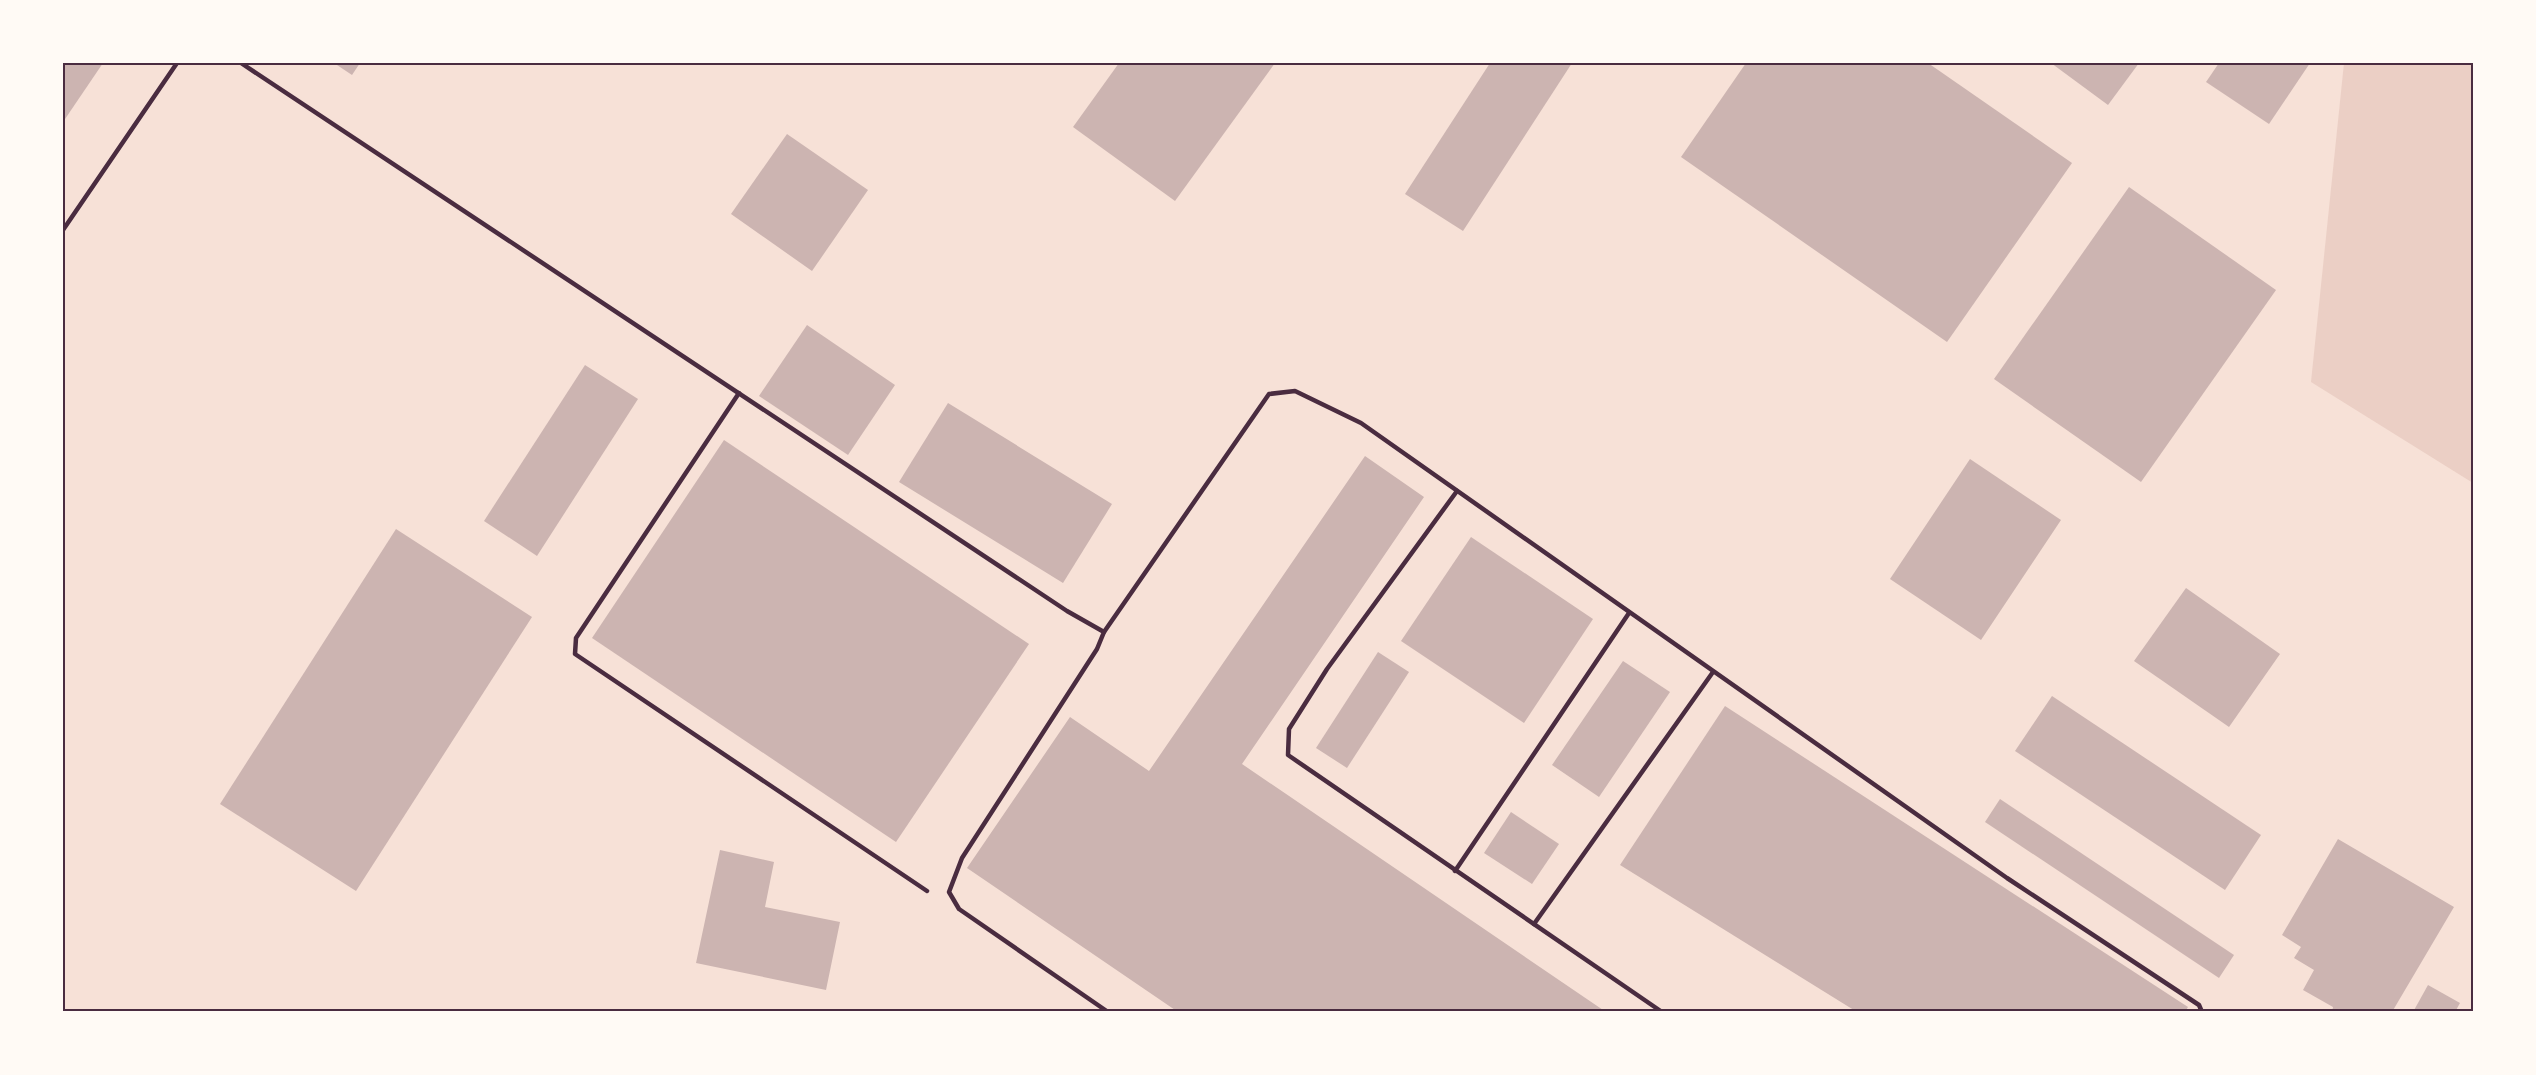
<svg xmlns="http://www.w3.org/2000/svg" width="2536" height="1075" viewBox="0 0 2536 1075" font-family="'Sofia Sans Condensed',sans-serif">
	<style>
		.green { fill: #ebcfc5 }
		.building { fill: #ccb4b1 }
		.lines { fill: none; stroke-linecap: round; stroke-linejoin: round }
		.service { stroke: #4a2c40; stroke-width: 4.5 }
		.neatline { fill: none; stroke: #4a2c40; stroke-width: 2 }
	</style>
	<rect width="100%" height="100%" fill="#f7e1d7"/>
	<polygon class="green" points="2344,63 2473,63 2473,483 2311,382"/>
	<g class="building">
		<polygon points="63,63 103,63 63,122"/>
		<polygon points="334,63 360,63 352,75"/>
		<polygon points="1119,63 1275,63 1175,201 1073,127"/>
		<polygon points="1490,63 1572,63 1463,231 1405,194"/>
		<polygon points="1746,63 1928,63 2072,163 1947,342 1681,157"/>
		<polygon points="2051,63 2139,63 2108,105"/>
		<polygon points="2219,63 2310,63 2269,124 2206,82"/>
		<polygon points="787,134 868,190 812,271 731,214"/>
		<polygon points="2129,187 2276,290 2141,482 1994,379"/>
		<polygon points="807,325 895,385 848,455 759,396"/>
		<polygon points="585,365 638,399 537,556 484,521"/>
		<polygon points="948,403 1112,504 1063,583 899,482"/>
		<polygon points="724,440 1029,644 896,842 592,638"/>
		<polygon points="1365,456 1424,497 1242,764 1606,1012 1178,1012 967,868 1070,717 1149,771"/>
		<polygon points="1970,459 2061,520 1981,640 1890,579"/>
		<polygon points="396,529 532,617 356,891 220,804"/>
		<polygon points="1471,537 1593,619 1524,723 1401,641"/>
		<polygon points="2186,588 2280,654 2229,727 2134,661"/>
		<polygon points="1378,652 1409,672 1347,768 1316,748"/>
		<polygon points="1623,661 1670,692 1599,797 1552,765"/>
		<polygon points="2052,696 2261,835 2225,890 2015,751"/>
		<polygon points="1725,706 2188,1007 2185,1012 1857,1012 1620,865"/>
		<polygon points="2000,799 2234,955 2219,978 1985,822"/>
		<polygon points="1511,812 1559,844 1532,884 1484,853"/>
		<polygon points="2338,839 2454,907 2392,1012 2332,1012 2333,1007 2303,990 2314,970 2294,958 2301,947 2282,935"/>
		<polygon points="720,850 774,862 765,907 840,922 826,990 696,963"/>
		<polygon points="2428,985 2460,1003 2455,1012 2413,1012"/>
	</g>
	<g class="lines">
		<g class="service">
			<polyline points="241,63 1067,611 1104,632 1097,649 962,858 949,892 959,909 1108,1012"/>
			<polyline points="63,230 177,63"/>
			<polyline points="739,393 576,638 575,654 927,891"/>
			<polyline points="1457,491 1327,669 1289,729 1288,755 1662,1012"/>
			<polyline points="1104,632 1269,394 1295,391 1361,423 2007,878 2199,1005 2202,1012"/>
			<polyline points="1455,871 1629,613"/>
			<polyline points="1534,924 1713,672"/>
		</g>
	</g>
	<rect width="2536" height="1075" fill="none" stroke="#fffaf5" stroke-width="129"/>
	<rect x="64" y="64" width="2408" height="946" class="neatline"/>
</svg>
